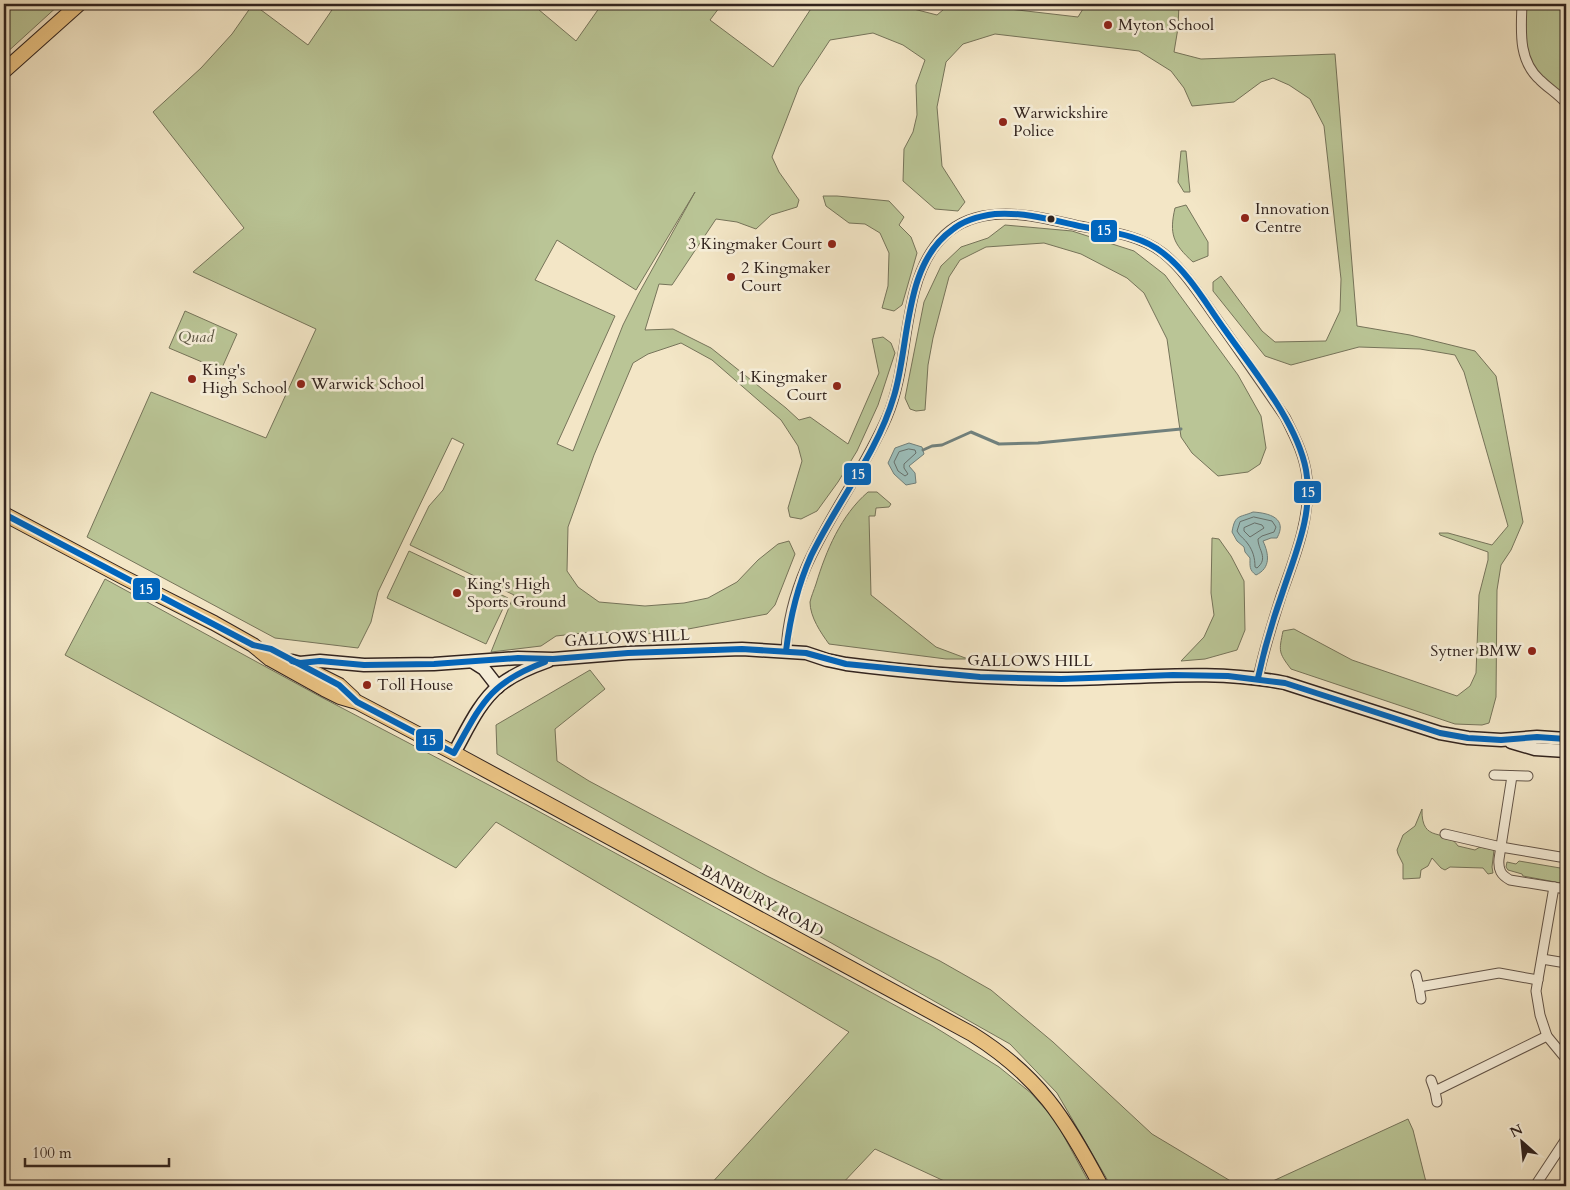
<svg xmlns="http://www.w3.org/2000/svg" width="1570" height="1190" viewBox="0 0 1570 1190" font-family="Cardo,serif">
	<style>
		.green { fill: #bac596; stroke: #76745a; fill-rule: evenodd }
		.water { fill: #9cbeba; stroke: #71807c }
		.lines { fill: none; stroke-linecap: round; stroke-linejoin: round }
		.shore { stroke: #66706c; stroke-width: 1 }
		.stream { stroke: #71807c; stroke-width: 3 }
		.street-casing { stroke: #625448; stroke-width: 11 }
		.secondary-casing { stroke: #31231e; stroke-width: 15 }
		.primary-casing { stroke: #31231e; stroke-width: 16 }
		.street { stroke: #f7efda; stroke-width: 9 }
		.secondary { stroke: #f7efda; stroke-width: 12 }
		.primary { stroke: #eac383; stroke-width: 14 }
		.bus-1-casing { stroke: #f7efda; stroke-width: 10 }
		.bus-1 { stroke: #0065bd; stroke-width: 6 }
		.poi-dot { fill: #8f2418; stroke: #f7efda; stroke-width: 2 }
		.bus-dot { fill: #31231e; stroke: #f7efda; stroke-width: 2 }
		.labels { text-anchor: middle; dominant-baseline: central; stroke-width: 5; stroke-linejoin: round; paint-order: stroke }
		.poi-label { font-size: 16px; fill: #31231e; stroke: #f7efda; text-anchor: start }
		.park-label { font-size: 16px; font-style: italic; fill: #5a5442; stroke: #f7efda }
		.street-label { font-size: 16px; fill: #31231e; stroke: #f7efda }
		.line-badge { stroke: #f7efda; stroke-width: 2 }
		.badge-label { font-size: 14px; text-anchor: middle; font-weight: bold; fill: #fff }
	</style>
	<rect width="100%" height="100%" fill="#f3e6c6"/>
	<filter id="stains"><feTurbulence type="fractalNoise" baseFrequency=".004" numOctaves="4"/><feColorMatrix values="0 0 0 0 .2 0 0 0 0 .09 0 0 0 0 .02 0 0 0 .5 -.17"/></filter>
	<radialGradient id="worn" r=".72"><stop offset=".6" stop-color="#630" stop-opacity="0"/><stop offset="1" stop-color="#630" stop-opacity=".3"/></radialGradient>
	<g class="green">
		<polygon points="4,4 60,4 4,55"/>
		<path d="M 253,4 L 308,45 L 336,4 L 532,4 L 576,41 L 602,4 L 722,4 L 710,20 L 773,67 L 814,4 L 894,4 L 937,15 L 950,4 L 966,4 L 1078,17 L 1086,4 L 1179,4 L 1178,28 L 1174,52 L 1201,59 L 1335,54 L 1357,326 L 1410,335 L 1475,351 L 1496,376 L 1523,522 L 1511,550 L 1501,565 L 1497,590 L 1496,697 L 1489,723 L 1482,725 L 1455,724 L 1291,669 C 1278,652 1279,651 1283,631 L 1294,629 L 1352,660 L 1457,696 L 1470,686 L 1476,673 L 1479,595 L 1488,560 L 1488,552 L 1440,535 L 1439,533 L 1448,533 L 1492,545 L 1508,526 L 1464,372 L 1455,355 L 1420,349 L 1359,347 L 1291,365 L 1265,356 L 1213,291 L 1213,282 L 1221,276 L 1262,331 L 1275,342 L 1326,341 L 1340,311 L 1341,279 L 1324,126 L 1310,99 L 1289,85 L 1273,78 L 1261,82 L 1234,102 L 1192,106 L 1184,88 L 1171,71 L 1139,51 L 995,34 L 963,44 L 946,62 L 937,107 L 942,166 L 965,202 L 958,211 L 935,209 L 903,181 L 904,149 L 913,132 L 917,115 L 916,85 L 925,60 L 903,45 L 873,33 L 830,40 L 799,87 L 772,157 L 779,172 L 799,200 L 797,207 L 771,215 L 756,229 L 737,222 L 716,219 L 672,285 L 659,284 L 645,330 L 673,329 L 711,348 L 786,408 L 799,420 L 810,417 L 848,444 L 879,373 L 872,339 L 883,337 L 891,343 L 895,353 L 878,405 L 857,451 L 838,482 L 817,511 L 801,519 L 790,517 L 788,508 L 802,461 L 798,446 L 781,420 L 712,360 L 681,343 L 648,354 L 633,363 L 594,455 L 568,527 L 567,571 L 578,587 L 599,602 L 645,606 L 684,603 L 708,598 L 737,582 L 758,560 L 778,544 L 789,541 L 795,554 L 775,605 L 767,614 L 662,634 L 592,632 L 556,636 L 541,646 L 491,652 L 514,595 L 410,545 L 429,506 L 443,490 L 464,444 L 452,438 L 378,592 L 371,622 L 358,648 L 275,638 L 87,537 L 151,392 L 266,438 L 316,329 L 193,272 L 244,228 L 153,112 L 201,68 L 232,34 ZM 695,192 L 638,295 L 623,325 L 573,451 L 557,444 L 615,316 L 535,280 L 557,240 L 636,290 Z"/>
		<polygon points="1522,4 1566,4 1566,103 1539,80 1521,44"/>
		<polygon points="1181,151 1186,151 1190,192 1184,192 1178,182"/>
		<polygon points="823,196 837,196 889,201 904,217 899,225 911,237 917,253 902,305 894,311 882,308 888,286 889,253 880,233 865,224 849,223 826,206"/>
		<path d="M 1186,205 L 1208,242 L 1208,256 L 1193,262 C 1173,244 1169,234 1175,208 Z"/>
		<polygon points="1005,225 1072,231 1134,251 1165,275 1238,375 1261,416 1266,448 1260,464 1248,472 1218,476 1192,453 1181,437 1167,339 1144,293 1127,278 1081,254 1044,243 986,247 960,260 949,277 933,338 928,365 925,410 916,411 910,409 905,398 924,302 941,266 961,247 988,238"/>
		<polygon points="185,311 237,334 221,370 169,348"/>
		<path d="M 868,492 L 877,492 L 891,504 L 889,507 L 876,508 L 875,516 L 869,516 L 871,595 L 936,647 L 968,659 L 946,659 L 829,644 C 821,633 810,617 810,602 C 811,597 814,590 816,584 C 826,551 841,515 868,492 Z"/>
		<polygon points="1212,538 1219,539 1231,556 1244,581 1245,630 1237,650 1205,659 1181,661 1204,637 1214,615 1211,593"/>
		<polygon points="409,551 508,598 486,644 387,598"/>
		<polygon points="105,579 321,697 527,805 933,1026 999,1067 1031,1093 1055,1120 1091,1186 955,1186 875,1149 840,1186 709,1186 849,1032 496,822 456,868 65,655"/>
		<polygon points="590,670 605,689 555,729 557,761 589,781 767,876 940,961 991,990 1053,1042 1152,1134 1239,1186 1111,1186 1057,1093 1010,1044 497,754 496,725"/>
		<path d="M 1422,809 C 1421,845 1446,827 1458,846 L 1475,850 L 1480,847 L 1494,850 L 1492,867 L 1493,873 L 1488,874 L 1483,868 L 1450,867 L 1445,870 L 1441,868 L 1432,858 L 1428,866 L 1421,870 L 1420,878 L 1403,879 L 1403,864 L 1398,854 L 1397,850 L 1403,835 L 1415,826 Z"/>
		<polygon points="1519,861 1566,869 1566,884 1523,876 1522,874 1508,870 1506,867 1507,862 1516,864"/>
		<polygon points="1408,1119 1413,1130 1427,1186 1262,1186"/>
	</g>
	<g class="water">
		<polygon points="909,443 922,447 924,454 909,466 915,473 916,483 906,485 894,474 888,463 895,448"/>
		<path d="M 1253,512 C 1269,513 1288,518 1277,538 L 1271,538 L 1263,541 C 1269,554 1271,568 1256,575 C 1249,570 1250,566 1250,558 L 1245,552 L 1244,547 L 1237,541 L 1232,532 C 1235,514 1239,518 1253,512 Z"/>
	</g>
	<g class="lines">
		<g class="shore">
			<polygon points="909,449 915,450 916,453 904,464 904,468 908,474 905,476 898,471 894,462 899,452"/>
			<path d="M 1254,517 L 1272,521 L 1276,527 L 1274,532 L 1262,536 L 1258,539 C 1258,550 1269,558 1257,568 L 1255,567 C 1255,558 1253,551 1248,544 C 1245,539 1240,537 1237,531 L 1240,522 Z"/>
			<polygon points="1255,523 1262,525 1264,528 1250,537 1244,531 1244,528"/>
		</g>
		<polyline class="stream" points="923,450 932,446 942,445 971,432 999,444 1038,443 1181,429"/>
		<defs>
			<g id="street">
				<path d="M 1522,4 C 1521,31 1518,60 1540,80 C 1548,88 1558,94 1566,103"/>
				<path d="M 786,651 C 790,558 852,498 887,417 C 910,365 901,291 935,246 C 946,231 963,220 983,216 C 1015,210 1048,219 1079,226 C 1108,231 1140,235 1163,253 C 1184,270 1199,294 1214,315 C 1238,349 1262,383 1285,417 C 1295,437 1305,456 1307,478 C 1311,517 1295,557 1282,593 C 1273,621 1264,649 1258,678"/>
				<polyline points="1494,775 1528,776"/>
				<path d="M 1512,776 L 1499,859 C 1498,870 1501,875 1510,880 L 1566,889"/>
				<polyline points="1445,834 1501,847 1566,858"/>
				<polyline points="1554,887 1536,991 1540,1015 1547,1036 1566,1059"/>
				<polyline points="1542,959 1566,963"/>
				<polyline points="1416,975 1419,987 1499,973 1538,980"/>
				<polyline points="1419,987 1421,999"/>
				<polyline points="1431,1080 1435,1091"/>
				<polyline points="1437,1102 1435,1091 1547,1036"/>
				<polyline points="1535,1186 1566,1139"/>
			</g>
			<g id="secondary">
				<path d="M 292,661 L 300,663 L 320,661 L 364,665 L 434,664 L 518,658 L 553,659 L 628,653 L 742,649 L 806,653 L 827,660 L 846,664 C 917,673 989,679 1061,679 C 1138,679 1208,668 1285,683 L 1440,733 L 1468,738 L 1501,740 L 1537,737 L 1566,739"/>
				<polyline points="473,662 484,669 498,687"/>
				<polyline points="1511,742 1535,749 1566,751"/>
				<path d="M 454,753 C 467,730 479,702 500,685 C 514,674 531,667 548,661"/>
			</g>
			<g id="primary">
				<polyline points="4,71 79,4"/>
				<path d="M 4,514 L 123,577 L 214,623 L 253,645 L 270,659 L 324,689 L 340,697 L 357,702 L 454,753 L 972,1034 C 1039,1076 1065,1118 1101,1186"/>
				<polyline points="299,665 339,685 353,698"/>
			</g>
		</defs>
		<use href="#street" class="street-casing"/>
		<use href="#secondary" class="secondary-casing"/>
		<use href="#primary" class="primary-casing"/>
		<use href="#street" class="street"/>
		<use href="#secondary" class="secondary"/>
		<use href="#primary" class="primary"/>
		<defs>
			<g id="bus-1">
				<path d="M 4,514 L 253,645 L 271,649 L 339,685 L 357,702 L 454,753 C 482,703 489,683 545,662"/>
				<path d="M 786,651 C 790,618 797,587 811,556 C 837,502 877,454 894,396 C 910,344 903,265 952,230 C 964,220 979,216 995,214 C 1022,212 1049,219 1075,225 C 1105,232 1138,233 1163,253 C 1189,273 1206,304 1225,330 C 1253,370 1297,422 1306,470 C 1314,513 1295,554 1282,594 C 1272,622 1264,650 1258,678"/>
				<polyline points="292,661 300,663 320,661 364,665 434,664 518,658 553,659 628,653 742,649 806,653 846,664 980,677 1061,679 1173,675 1228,676 1285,683 1440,733 1468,738 1501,740 1537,737 1566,739"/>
			</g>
		</defs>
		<use href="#bus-1" class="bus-1-casing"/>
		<use href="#bus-1" class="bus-1"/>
	</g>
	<g class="poi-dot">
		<circle cx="1108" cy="25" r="5"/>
		<circle cx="1003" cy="122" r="5"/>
		<circle cx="1245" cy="218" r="5"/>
		<circle cx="832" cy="244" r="5"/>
		<circle cx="731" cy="277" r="5"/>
		<circle cx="192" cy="379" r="5"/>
		<circle cx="301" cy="384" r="5"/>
		<circle cx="837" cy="386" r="5"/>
		<circle cx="457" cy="593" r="5"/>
		<circle cx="1532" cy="651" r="5"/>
		<circle cx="367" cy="685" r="5"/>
	</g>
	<circle class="bus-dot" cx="1051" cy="219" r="4.5"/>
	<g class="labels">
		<g class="poi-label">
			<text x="1118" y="25">Myton School</text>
			<text x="1013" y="113">Warwickshire<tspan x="1013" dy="18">Police</tspan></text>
			<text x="1255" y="209">Innovation<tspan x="1255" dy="18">Centre</tspan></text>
			<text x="822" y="244" text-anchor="end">3 Kingmaker Court</text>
			<text x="741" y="268">2 Kingmaker<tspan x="741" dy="18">Court</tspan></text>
			<text x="202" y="370">King's<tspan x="202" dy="18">High School</tspan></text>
			<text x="827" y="377" text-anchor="end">1 Kingmaker<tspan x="827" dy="18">Court</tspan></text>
			<text x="311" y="384">Warwick School</text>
			<text x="467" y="584">King's High<tspan x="467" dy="18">Sports Ground</tspan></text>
			<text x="1522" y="651" text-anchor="end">Sytner BMW</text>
			<text x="377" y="685">Toll House</text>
		</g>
		<g class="park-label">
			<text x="196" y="337">Quad</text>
		</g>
		<g class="street-label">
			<text transform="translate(627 638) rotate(-3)">GALLOWS HILL</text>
			<text x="1030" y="661">GALLOWS HILL</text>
			<text transform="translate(762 901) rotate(28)">BANBURY ROAD</text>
		</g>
	</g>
	<g class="line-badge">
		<rect x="1090" y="219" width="28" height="24" rx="5" fill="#0065bd"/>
		<rect x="843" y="462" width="29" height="24" rx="5" fill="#0065bd"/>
		<rect x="1293" y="480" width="29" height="24" rx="5" fill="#0065bd"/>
		<rect x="132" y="577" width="29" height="24" rx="5" fill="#0065bd"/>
		<rect x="415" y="728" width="29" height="24" rx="5" fill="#0065bd"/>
	</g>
	<g class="badge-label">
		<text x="1104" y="235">15</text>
		<text x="858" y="479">15</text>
		<text x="1308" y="497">15</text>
		<text x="146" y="594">15</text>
		<text x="429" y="745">15</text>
	</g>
	<rect width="1570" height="1190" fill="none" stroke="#f3e6c6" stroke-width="20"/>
	<rect x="5" y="5" width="1560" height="1180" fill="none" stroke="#31231e" stroke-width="2.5"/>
	<rect x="10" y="10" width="1550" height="1170" fill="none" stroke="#31231e"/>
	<g transform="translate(1522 1142) rotate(333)" stroke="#f7efda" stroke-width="4" paint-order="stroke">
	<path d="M0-4L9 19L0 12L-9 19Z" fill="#31231e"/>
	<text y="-8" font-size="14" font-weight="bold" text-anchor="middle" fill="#31231e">N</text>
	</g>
	<path d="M25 1158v8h144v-8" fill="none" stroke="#31231e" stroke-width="2.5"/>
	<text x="32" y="1158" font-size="15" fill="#31231e" stroke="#f7efda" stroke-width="4" paint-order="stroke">100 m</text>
	<rect width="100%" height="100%" filter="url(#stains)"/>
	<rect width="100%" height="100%" fill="url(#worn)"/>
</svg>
